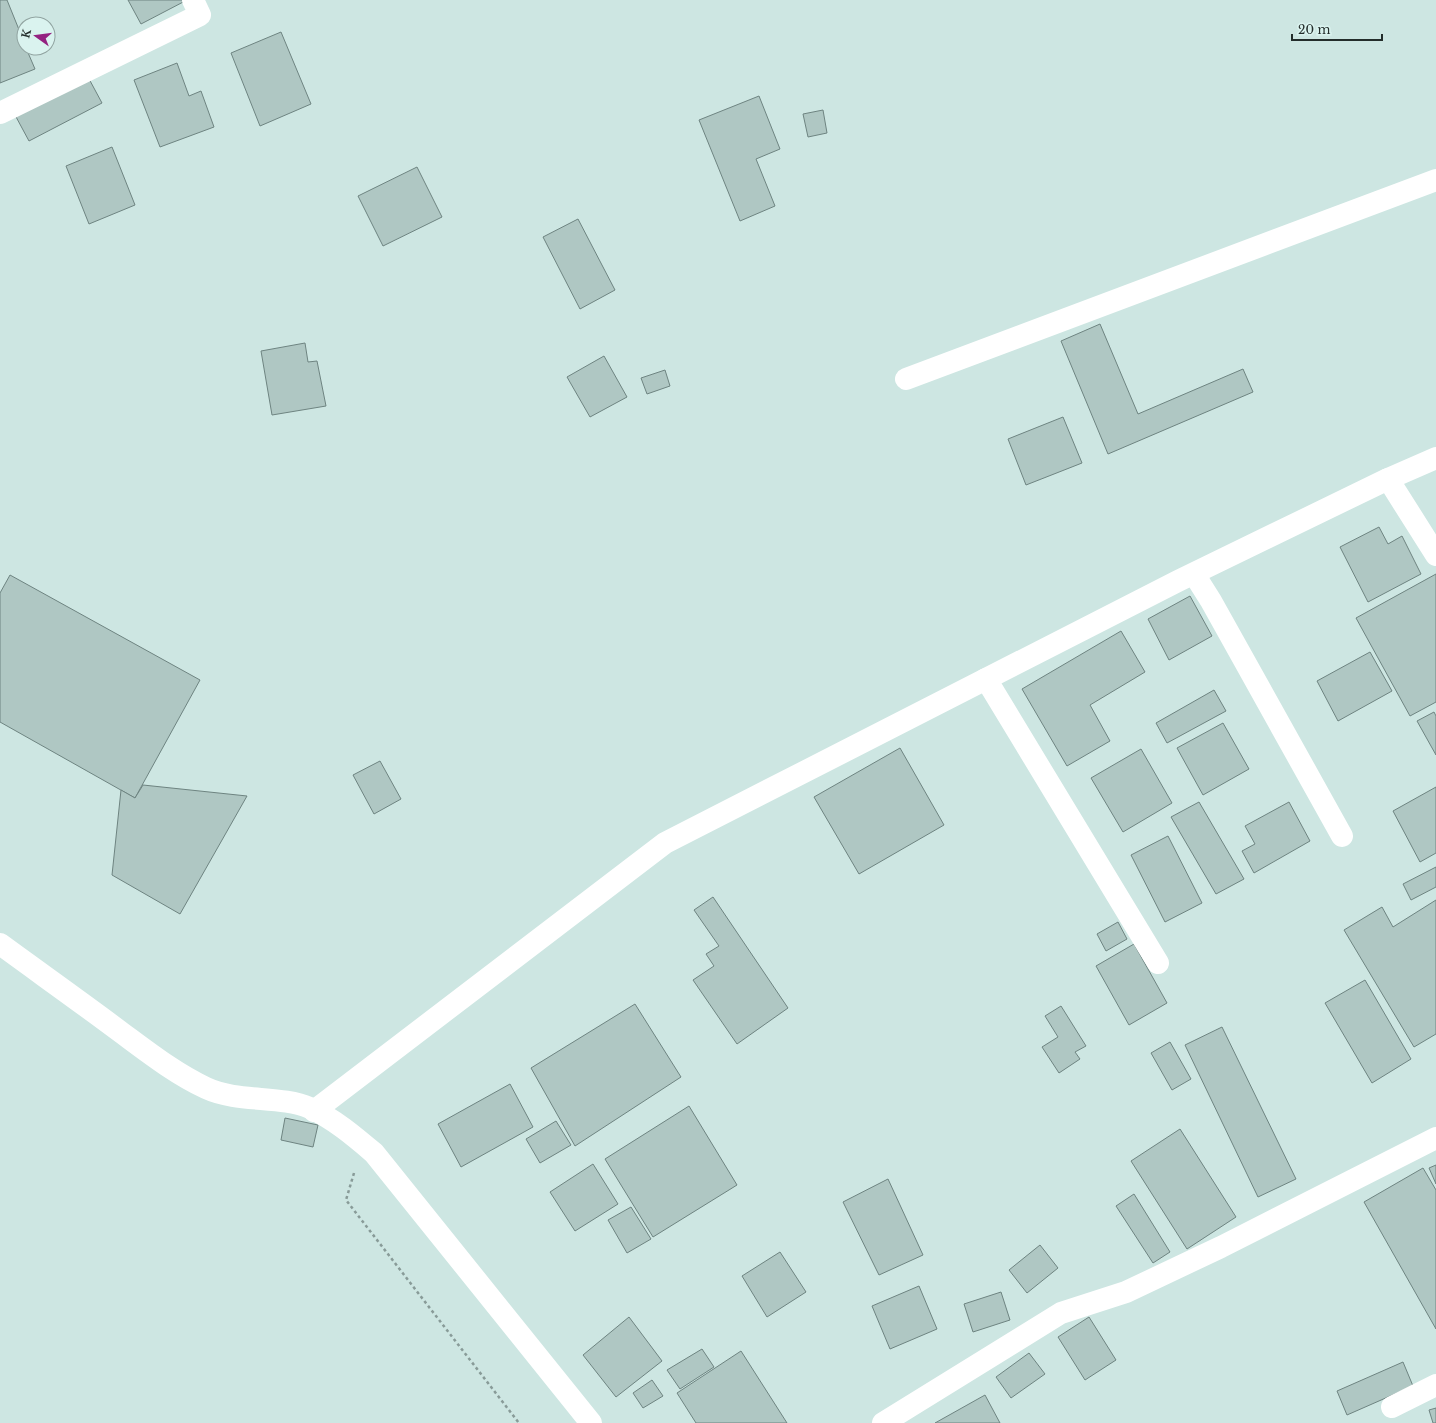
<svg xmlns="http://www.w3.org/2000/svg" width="1436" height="1423" viewBox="0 0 1436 1423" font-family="'Libre Baskerville',serif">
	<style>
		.building { fill: #afc7c3; stroke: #6e8481 }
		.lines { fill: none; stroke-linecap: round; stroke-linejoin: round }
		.path { stroke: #889b98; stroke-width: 2.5; stroke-dasharray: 3 3; stroke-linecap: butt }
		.street { stroke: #fff; stroke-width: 22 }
		.secondary { stroke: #fff; stroke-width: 22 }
	</style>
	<rect width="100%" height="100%" fill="#cde6e2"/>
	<g class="building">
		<polygon points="0,0 7,0 24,42 24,48 26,48 35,69 0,83"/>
		<polygon points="128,0 187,0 141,24"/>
		<polygon points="281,32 311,104 260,126 231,53"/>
		<polygon points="177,63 189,96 201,91 214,127 160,147 134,80"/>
		<polygon points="88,77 102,103 29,141 15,115"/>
		<polygon points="759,96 780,149 756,159 775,206 740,221 699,120"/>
		<polygon points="823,110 827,133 808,137 803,114"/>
		<polygon points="112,147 135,205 89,224 66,166"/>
		<polygon points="417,167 442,217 383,246 358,196"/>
		<polygon points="578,219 615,290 580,309 543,237"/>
		<polygon points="1100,324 1138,414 1243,369 1253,392 1108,454 1061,341"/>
		<polygon points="305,343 308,362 317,361 326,406 272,415 261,351"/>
		<polygon points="604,356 627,397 590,417 567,377"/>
		<polygon points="665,370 670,386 647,394 641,378"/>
		<polygon points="1063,417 1082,463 1026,485 1008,439"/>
		<polygon points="1379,527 1388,544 1402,536 1421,574 1368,602 1340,547"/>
		<polygon points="1436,574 1436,702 1410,716 1356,618"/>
		<polygon points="10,575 200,680 135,798 0,722 0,593"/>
		<polygon points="1190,596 1212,636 1169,660 1148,619"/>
		<polygon points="1121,631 1145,672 1090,705 1110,741 1067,766 1022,689"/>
		<polygon points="1370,652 1392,691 1338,721 1317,681"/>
		<polygon points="1214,690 1226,711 1167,743 1156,723"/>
		<polygon points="1434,712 1436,716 1436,755 1417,721"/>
		<polygon points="1223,723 1249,769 1203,795 1177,748"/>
		<polygon points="900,748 944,825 859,874 814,797"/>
		<polygon points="1141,749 1172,803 1123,832 1091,778"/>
		<polygon points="380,761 401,799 374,814 353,775"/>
		<polygon points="143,785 247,796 180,914 112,875 121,790 135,798"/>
		<polygon points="1436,787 1436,853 1420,862 1393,811"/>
		<polygon points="1199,802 1244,879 1216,894 1171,817"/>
		<polygon points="1289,802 1310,841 1254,873 1242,851 1255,844 1245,826"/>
		<polygon points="1168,836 1202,903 1165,922 1131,855"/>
		<polygon points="1436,867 1436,887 1411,900 1403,884"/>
		<polygon points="713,897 788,1008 737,1044 693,980 714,966 706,954 719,946 694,910"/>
		<polygon points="1436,900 1436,1034 1414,1047 1344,930 1382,907 1393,927"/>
		<polygon points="1118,922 1127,939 1106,951 1097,934"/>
		<polygon points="1134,944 1167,1003 1129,1025 1096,966"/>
		<polygon points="1365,980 1411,1059 1372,1083 1325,1003"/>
		<polygon points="635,1004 681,1077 575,1146 531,1068"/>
		<polygon points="1061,1006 1086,1046 1075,1052 1080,1059 1059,1073 1042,1047 1058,1037 1045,1016"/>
		<polygon points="1222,1027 1296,1179 1258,1197 1185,1045"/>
		<polygon points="1170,1042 1191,1079 1172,1090 1151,1053"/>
		<polygon points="510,1084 533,1127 461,1167 438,1124"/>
		<polygon points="689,1106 737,1185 653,1237 605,1159"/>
		<polygon points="285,1118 318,1125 313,1147 281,1140"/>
		<polygon points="556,1121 571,1145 540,1163 526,1139"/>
		<polygon points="1180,1129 1236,1217 1187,1249 1131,1161"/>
		<polygon points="593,1164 618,1204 575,1231 550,1192"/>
		<polygon points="1436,1165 1436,1184 1429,1168"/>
		<polygon points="1423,1168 1436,1190 1436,1329 1364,1202"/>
		<polygon points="888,1179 923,1255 879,1275 843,1202"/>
		<polygon points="1134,1194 1170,1252 1153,1263 1116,1206"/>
		<polygon points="631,1207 651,1239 627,1253 608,1220"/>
		<polygon points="1040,1245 1058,1268 1027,1293 1009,1270"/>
		<polygon points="780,1252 806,1292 767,1317 742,1276"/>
		<polygon points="919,1286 937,1329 890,1349 872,1306"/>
		<polygon points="1001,1292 1010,1320 973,1332 964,1304"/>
		<polygon points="629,1317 662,1361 616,1397 583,1355"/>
		<polygon points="1089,1317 1116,1360 1085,1380 1058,1337"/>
		<polygon points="702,1349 714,1367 680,1389 667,1370"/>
		<polygon points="741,1351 787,1423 696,1423 677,1393"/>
		<polygon points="1029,1353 1045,1374 1011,1398 996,1377"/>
		<polygon points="1403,1362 1413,1386 1347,1415 1337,1391"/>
		<polygon points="652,1380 663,1396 643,1408 633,1393"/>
		<polygon points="985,1395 1000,1423 935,1423"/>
		<polygon points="1436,1408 1436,1423 1433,1423 1429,1410"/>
	</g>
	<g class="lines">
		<polyline class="path" points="354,1173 346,1200 519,1423"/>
		<g class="street">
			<polyline points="0,113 200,15 193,0"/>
			<polyline points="906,379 1436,180"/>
			<polyline points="1388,479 1436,555"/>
			<polyline points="1194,574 1211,601 1342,836"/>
			<polyline points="986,679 1158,963"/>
			<polyline points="314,1111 665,843 1178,581 1388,479 1436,458"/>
			<polyline points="1392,1407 1436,1385"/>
			<polyline points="883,1423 1061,1313 1126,1292 1221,1247 1436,1138"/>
		</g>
		<path class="secondary" d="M 0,944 C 41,974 82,1003 122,1033 C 149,1053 176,1074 206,1088 C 238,1103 280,1095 310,1108 C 334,1119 354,1136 374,1153 L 591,1423"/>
	</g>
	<g transform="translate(36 36) rotate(284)"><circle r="19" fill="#daf3ef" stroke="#91a4a1"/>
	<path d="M0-3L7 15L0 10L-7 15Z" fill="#942281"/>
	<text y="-6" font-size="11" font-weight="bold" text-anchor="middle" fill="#232d2b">K</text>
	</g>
	<path d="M1292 34v6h90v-6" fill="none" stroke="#232d2b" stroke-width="2"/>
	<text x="1298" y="34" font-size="12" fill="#232d2b" stroke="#daf3ef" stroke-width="3" paint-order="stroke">20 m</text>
</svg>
